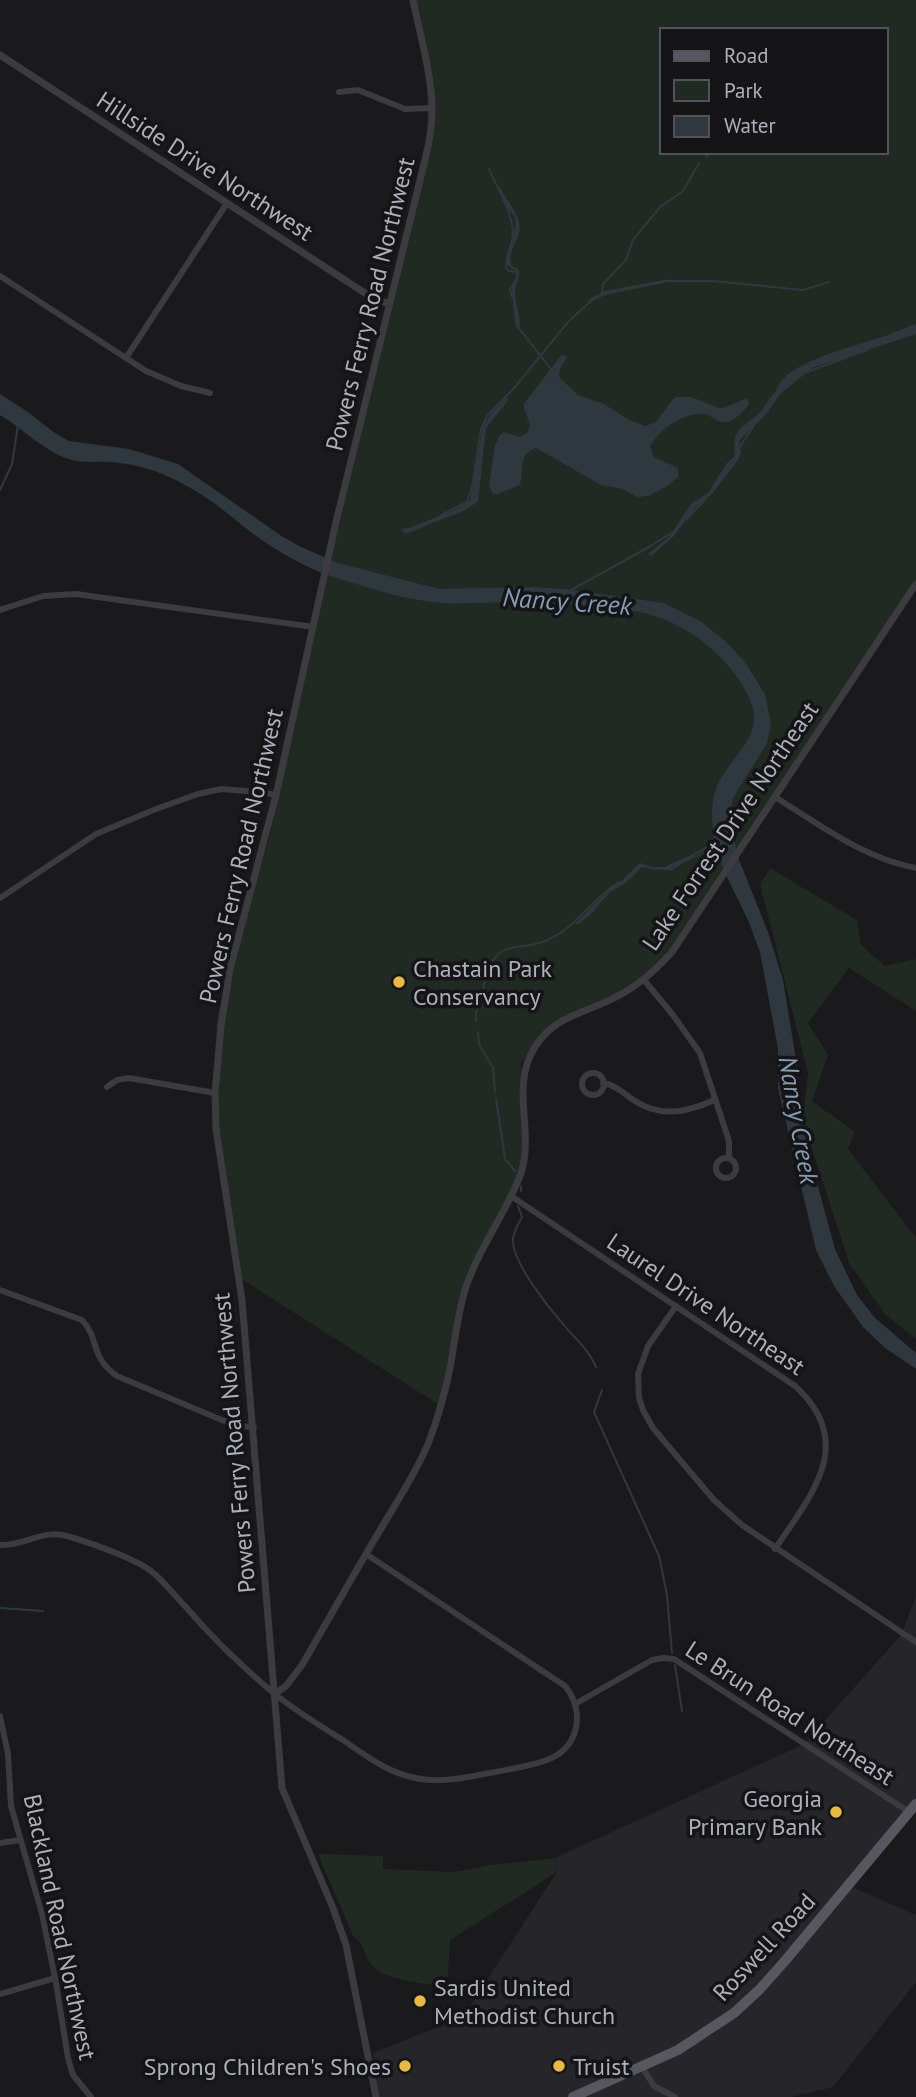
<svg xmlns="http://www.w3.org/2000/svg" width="916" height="2097" viewBox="0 0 916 2097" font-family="'PT Sans',sans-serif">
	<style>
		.built { fill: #262529 }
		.green { fill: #212923; fill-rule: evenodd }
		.water { fill: #30383f }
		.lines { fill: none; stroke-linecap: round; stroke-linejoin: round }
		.stream { stroke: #30383f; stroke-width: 2 }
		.minor { stroke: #3b3b40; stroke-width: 6 }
		.tertiary { stroke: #3b3b40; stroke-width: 7 }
		.primary { stroke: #57585f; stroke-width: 10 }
		.poi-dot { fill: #e9b944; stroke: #151417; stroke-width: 2.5 }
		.labels { text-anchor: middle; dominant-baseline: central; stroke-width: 7; stroke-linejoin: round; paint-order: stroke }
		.street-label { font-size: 24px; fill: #adb0ba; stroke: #151417 }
		.poi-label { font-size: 24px; fill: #adb0ba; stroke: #151417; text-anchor: start }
		.water-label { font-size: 26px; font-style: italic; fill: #869cb3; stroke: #151417 }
	</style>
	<rect width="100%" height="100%" fill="#1a191c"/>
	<polygon class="built" points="916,1596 916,1804 850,1886 916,1915 916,1982 833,2087 791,2097 378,2097 373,2053 463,2017 557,1872 555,1858 804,1744 901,1635"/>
	<g class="green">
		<path d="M 414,0 L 916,0 L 916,587 L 678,940 L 646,983 L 590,1005 L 541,1033 L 521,1064 L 525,1149 L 516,1183 L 466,1282 L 441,1406 L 235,1275 L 213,1100 L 217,1017 L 271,831 L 294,710 L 427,155 L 428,111 L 425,46 ZM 662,30 L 886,30 L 886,152 L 662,152 Z"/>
		<polygon points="770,868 857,920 861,945 885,966 916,959 916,1011 849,968 808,1023 828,1055 812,1101 855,1132 848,1149 916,1238 916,1339 885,1314 849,1263 803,1121 808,1073 760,884"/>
		<path d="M 318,1854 L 383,1856 L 383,1869 L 454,1872 L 491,1865 L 555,1858 L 557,1872 L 450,1940 L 447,1987 C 426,1983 384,1982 370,1963 C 364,1954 363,1942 353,1936 Z"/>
	</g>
	<g class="water">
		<path d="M 500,187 C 506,199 523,219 519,233 C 515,245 509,252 511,265 L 519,270 C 520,279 515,284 515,292 C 515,304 520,315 520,327 L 516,328 L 512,293 L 512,287 L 518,275 L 516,270 C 493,265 520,233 515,218 C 514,214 511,213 508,209 C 504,203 501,195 498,188 Z"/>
		<polygon points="669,279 668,282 605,295 591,302 589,299 605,291"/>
		<path d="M 916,324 L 916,334 L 812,368 L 779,395 L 768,412 L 739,441 L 741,452 L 738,460 L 711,495 L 696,507 L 673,537 L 651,556 L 648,554 L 669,537 L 691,504 L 708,493 L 726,464 L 735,456 C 731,426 745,427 764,409 C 774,400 775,387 785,377 C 805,358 858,345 885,336 C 896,332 906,327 916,324 Z"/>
		<path d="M 562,354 L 567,357 L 560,369 L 559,377 L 578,395 L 604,404 L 629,420 L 645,426 L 656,422 L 673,399 L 677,397 L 691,397 L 719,408 L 724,408 L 746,398 L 749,402 L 748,406 C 742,412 734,422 725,422 C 718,423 712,416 705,414 C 686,411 657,430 650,447 L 654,457 L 678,468 L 678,477 L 666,487 L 648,496 L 637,497 L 623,489 L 601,485 L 536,448 C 517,454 524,471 520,485 L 497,494 L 493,494 L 489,486 L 495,445 L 500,435 L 504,432 L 520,437 L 528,432 L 530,425 L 523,405 Z"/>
		<path d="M 0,394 L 28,412 L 52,431 L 69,441 L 129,449 L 178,464 L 283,537 L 301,547 L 338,563 L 439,589 L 530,587 L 564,589 L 664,603 L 700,621 L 724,640 L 745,662 L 765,694 L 771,724 L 767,743 L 733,798 L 729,817 L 738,857 L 768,932 L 783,980 L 797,1066 L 798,1098 L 814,1172 L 835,1249 L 857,1295 L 875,1318 L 916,1353 L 916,1369 L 885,1348 L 863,1327 L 834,1286 L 816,1250 L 778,1088 L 778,1049 L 760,952 L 748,920 L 725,873 L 716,848 L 666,870 L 651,869 L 641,866 L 624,884 L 610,892 L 590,915 L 579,924 L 575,924 L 617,882 L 622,881 L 640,863 L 651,867 L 665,867 L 686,857 L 695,856 L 716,846 C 712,827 709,803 718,784 C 733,752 768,735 748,695 C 728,657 690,625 648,614 C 629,609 610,608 591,606 C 568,603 545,601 522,602 C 496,602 470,604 443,603 C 410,601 372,589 340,579 C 307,569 276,551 248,530 C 227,513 207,496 183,484 C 160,471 134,463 108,462 C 93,461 80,464 66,458 C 45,451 20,427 0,415 Z"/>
		<path d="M 506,398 L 509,399 L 486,428 L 478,501 C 466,512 452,515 437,521 C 426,525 416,531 405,534 L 401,529 L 409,528 L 457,509 L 470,501 L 483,426 L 492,413 Z"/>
	</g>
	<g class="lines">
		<g class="stream">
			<polyline points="706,157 711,152"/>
			<path d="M 489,169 C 497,188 517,220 512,238"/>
			<polyline points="507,258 506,268 509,271 517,272 517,278 510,289 512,297"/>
			<polyline points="667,281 713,281 803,290 829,282"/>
			<polyline points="602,292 603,284 626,260 633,240 660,207 683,191 699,163"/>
			<polyline points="514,306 516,321"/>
			<polyline points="517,326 551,369"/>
			<polyline points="807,372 867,350"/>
			<polyline points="763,410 774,394"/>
			<polyline points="739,448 753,427"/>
			<polyline points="0,490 12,464 18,425"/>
			<polyline points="441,515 467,502 472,487 481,429 487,416 515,387 568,322 592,300"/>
			<polyline points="687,519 705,500"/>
			<polyline points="571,590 649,547 673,532"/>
			<polyline points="668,869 672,869 696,853 715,844"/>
			<polyline points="630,878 641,866 645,867"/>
			<path d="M 476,1021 C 474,1011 481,1001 483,990 C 495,928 519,959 557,935 C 579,922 593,900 614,885"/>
			<polyline points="478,1032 479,1044 493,1068 495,1092"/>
			<polyline points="496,1098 505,1159 515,1171"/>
			<polyline points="521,1191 521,1186"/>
			<path d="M 518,1206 L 522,1217 C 518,1224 512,1234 513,1242 C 514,1264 548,1307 563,1324 C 575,1339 588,1348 596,1367"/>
			<polyline points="602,1390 594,1412 659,1556 667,1595 672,1653"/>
			<polyline points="0,1608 43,1611"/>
			<polyline points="675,1665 682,1711"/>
		</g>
		<g class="minor">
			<polyline points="339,92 358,90 405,109 432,108"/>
			<polyline points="0,276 146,371 181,386 210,393"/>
			<polyline points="126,358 227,203"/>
			<polyline points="0,610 43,596 76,594 314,627"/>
			<path d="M 775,797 C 820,825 863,858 916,868"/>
			<polyline points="0,898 96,834 156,809 198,794 221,789 260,792 276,795"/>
			<polyline points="644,980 673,1015 700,1053 729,1141 729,1158"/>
			<circle cx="593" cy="1084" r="11"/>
			<path d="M 603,1083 C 615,1085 622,1092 632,1099 C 659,1118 686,1113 714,1100"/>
			<polyline points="107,1087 117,1080 129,1078 215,1093"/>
			<circle cx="726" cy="1168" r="10"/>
			<path d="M 511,1196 L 795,1386 C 858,1443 811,1495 775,1549"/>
			<path d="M 0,1290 L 82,1320 C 100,1339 89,1356 117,1376 L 236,1426 L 254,1427"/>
			<polyline points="676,1306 648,1346 638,1374 639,1398 643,1410 653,1428 714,1500 742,1525 916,1642"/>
			<path d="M 0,1545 C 24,1546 43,1529 67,1536 C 88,1542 134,1558 151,1571 C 163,1580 173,1594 184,1605 C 197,1620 210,1634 224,1648 C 241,1664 257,1680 275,1694 C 297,1712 322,1727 346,1742 C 366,1756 386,1771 411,1777 C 438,1784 463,1778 490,1773 C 509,1769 528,1767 547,1760 C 579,1749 586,1711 565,1686 L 366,1554"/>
			<polyline points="575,1704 652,1660 663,1658 674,1659 909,1812"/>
			<polyline points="0,1716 8,1754 11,1806 42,1914 56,1983 68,2058 73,2075 91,2097"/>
			<polyline points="0,1843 20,1840"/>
			<polyline points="0,1994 55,1978"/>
			<polyline points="642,2067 654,2086 675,2097"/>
		</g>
		<g class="tertiary">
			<polyline points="0,55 374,299 390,304"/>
			<path d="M 275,1694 L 286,1686 L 302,1665 C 327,1622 351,1579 376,1537 C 394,1506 414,1477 428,1444 C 438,1418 446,1390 451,1363 C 455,1338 458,1314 465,1290 C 478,1249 505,1215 520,1176 C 536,1133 509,1087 535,1047 C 554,1016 585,1013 614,998 C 637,987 655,971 672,952 L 916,584"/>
			<path d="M 376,2097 L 346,1945 L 333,1908 L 282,1788 L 242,1300 L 216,1129 L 215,1093 L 221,1026 L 230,969 L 276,795 L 336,522 L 425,160 C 429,144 432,127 432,110 C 432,75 420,35 413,0"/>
		</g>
		<polyline class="primary" points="573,2097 678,2050 734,2013 759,1990 784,1962 916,1804"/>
	</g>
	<g class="poi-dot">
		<circle cx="399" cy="982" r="7"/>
		<circle cx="836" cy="1812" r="7"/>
		<circle cx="420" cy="2001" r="7"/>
		<circle cx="405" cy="2066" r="7"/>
		<circle cx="559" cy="2066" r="7"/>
	</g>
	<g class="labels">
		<g class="street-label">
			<text transform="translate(205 166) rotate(33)">Hillside Drive Northwest</text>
			<text transform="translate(370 304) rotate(-76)">Powers Ferry Road Northwest</text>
			<text transform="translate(730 826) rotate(-56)">Lake Forrest Drive Northeast</text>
			<text transform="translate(241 856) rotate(-77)">Powers Ferry Road Northwest</text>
			<text transform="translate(706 1304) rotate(34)">Laurel Drive Northeast</text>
			<text transform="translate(234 1443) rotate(-95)">Powers Ferry Road Northwest</text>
			<text transform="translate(790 1713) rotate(33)">Le Brun Road Northeast</text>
			<text transform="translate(60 1927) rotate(78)">Blackland Road Northwest</text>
			<text transform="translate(764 1947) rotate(-47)">Roswell Road</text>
		</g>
		<g class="poi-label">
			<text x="413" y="968">Chastain Park<tspan x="413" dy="28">Conservancy</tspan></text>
			<text x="822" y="1798" text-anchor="end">Georgia<tspan x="822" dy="28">Primary Bank</tspan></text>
			<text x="434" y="1987">Sardis United<tspan x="434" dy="28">Methodist Church</tspan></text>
			<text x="391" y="2066" text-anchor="end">Sprong Children's Shoes</text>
			<text x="573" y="2066">Truist</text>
		</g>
		<g class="water-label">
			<text transform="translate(567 601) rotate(4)">Nancy Creek</text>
			<text transform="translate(799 1120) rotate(80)">Nancy Creek</text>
		</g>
	</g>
	<rect x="660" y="28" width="228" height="126" fill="#151417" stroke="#525258" stroke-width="2"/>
	<rect x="674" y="51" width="35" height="10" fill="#57585f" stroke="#525258" stroke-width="2"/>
	<text x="724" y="63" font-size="21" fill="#adb0ba">Road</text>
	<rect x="674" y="80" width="35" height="21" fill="#212923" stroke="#525258" stroke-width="2"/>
	<text x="724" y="98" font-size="21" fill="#adb0ba">Park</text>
	<rect x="674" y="116" width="35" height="21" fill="#30383f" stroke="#525258" stroke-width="2"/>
	<text x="724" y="133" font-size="21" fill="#adb0ba">Water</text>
</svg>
